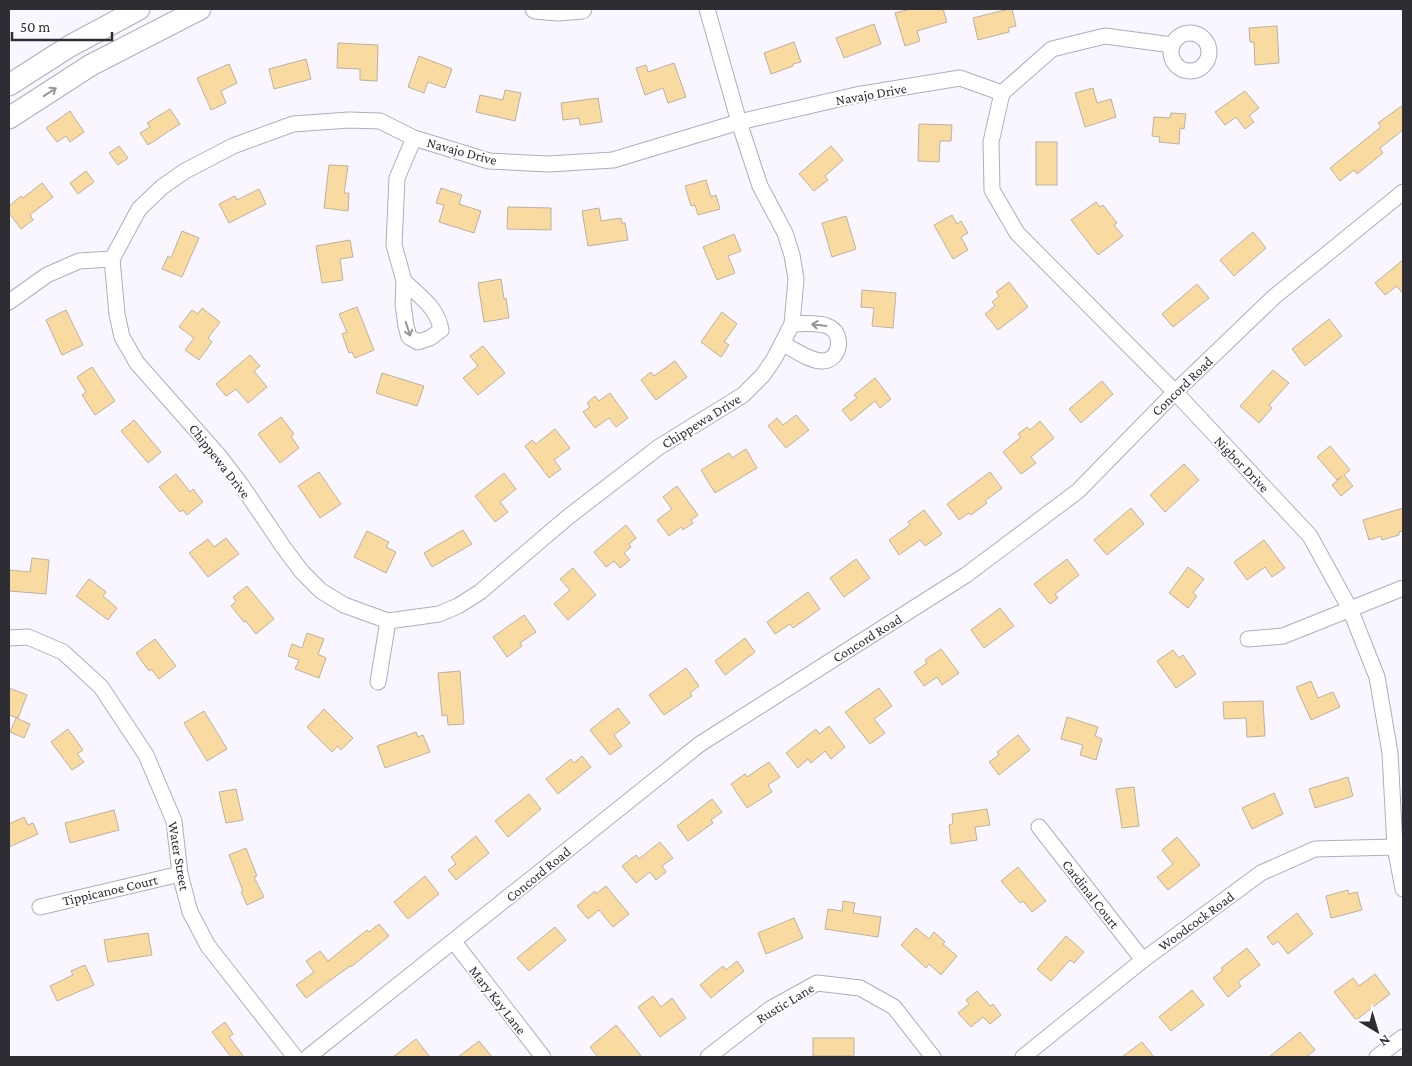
<svg xmlns="http://www.w3.org/2000/svg" width="1412" height="1066" viewBox="0 0 1412 1066" font-family="'Crimson Pro',serif">
	<style>
		.building { fill: #f9dba1; stroke: #bcb29f }
		.lines { fill: none; stroke-linecap: round; stroke-linejoin: round }
		.minor-casing { stroke: #b2acbf; stroke-width: 17 }
		.tertiary-casing { stroke: #b2acbf; stroke-width: 21 }
		.secondary-casing { stroke: #b2acbf; stroke-width: 23 }
		.minor { stroke: #fff; stroke-width: 15 }
		.tertiary { stroke: #fff; stroke-width: 19 }
		.secondary { stroke: #fff; stroke-width: 21 }
		.oneway { stroke: #97969a }
		.labels { text-anchor: middle; dominant-baseline: central; stroke-width: 4; stroke-linejoin: round; paint-order: stroke }
		.street-label { font-size: 14px; fill: #2f2d34; stroke: #fff }
	</style>
	<rect width="100%" height="100%" fill="#f9f6ff"/>
	<g class="building">
		<polygon points="910,9 943,9 947,22 917,31 920,41 905,46 895,13"/>
		<polygon points="1009,9 1012,9 1016,26 1008,28 1009,32 978,40 973,18"/>
		<polygon points="874,24 881,44 844,58 836,38"/>
		<polygon points="1277,26 1279,63 1255,65 1254,42 1250,42 1249,28"/>
		<polygon points="794,42 801,62 793,64 793,66 771,74 764,53"/>
		<polygon points="338,43 378,45 377,81 360,80 360,69 337,68"/>
		<polygon points="419,56 452,69 445,88 428,82 424,93 408,87"/>
		<polygon points="306,59 311,79 274,89 269,69"/>
		<polygon points="674,63 686,97 668,103 663,88 645,95 636,68 646,65 648,72"/>
		<polygon points="229,64 237,83 221,91 226,103 211,110 197,78"/>
		<polygon points="1093,88 1097,103 1111,99 1116,117 1085,127 1075,93"/>
		<polygon points="505,90 521,93 515,121 476,112 480,95 503,100"/>
		<polygon points="1245,91 1259,108 1249,116 1254,122 1245,129 1236,117 1225,125 1215,112"/>
		<polygon points="598,98 602,122 580,125 579,118 563,120 561,103"/>
		<polygon points="1403,105 1403,130 1380,148 1383,153 1357,174 1354,170 1340,181 1330,168 1381,127 1378,123"/>
		<polygon points="170,109 180,124 148,145 140,133 150,127 147,123"/>
		<polygon points="70,111 84,132 70,142 66,136 57,142 46,128"/>
		<polygon points="1171,113 1186,114 1184,129 1180,128 1179,144 1159,142 1160,137 1152,136 1154,117 1170,118"/>
		<polygon points="919,124 952,125 951,141 940,141 939,162 918,161"/>
		<rect x="1036" y="142" width="21" height="43"/>
		<polygon points="119,146 128,158 118,165 109,153"/>
		<polygon points="831,146 843,160 825,176 828,180 814,191 799,174"/>
		<polygon points="329,165 348,166 344,193 349,193 348,211 324,208"/>
		<polygon points="86,171 94,182 78,194 70,183"/>
		<polygon points="706,180 711,197 716,195 720,209 698,215 695,205 691,206 685,186"/>
		<polygon points="42,183 53,197 30,215 33,220 21,229 9,213 9,206 21,196 23,198"/>
		<polygon points="441,188 462,195 459,204 481,211 474,233 439,222 444,205 436,203"/>
		<polygon points="259,189 266,204 229,223 219,204 235,196 237,200"/>
		<polygon points="1096,202 1100,207 1103,205 1117,223 1114,225 1123,236 1098,255 1071,220"/>
		<polygon points="508,207 551,208 551,230 507,229"/>
		<polygon points="599,208 601,221 621,218 622,223 625,223 628,240 588,246 582,211"/>
		<polygon points="952,215 957,224 961,221 968,233 961,237 968,250 953,259 934,225"/>
		<polygon points="846,216 856,249 832,257 822,223"/>
		<polygon points="182,231 199,238 182,277 162,269 168,256 171,258"/>
		<polygon points="1253,232 1266,248 1234,276 1220,260"/>
		<polygon points="734,234 741,251 728,256 735,273 717,280 703,247"/>
		<polygon points="350,240 353,257 340,259 343,280 322,283 316,246"/>
		<polygon points="1403,260 1403,294 1397,286 1385,295 1375,283"/>
		<polygon points="501,279 504,299 506,298 509,318 484,322 478,283"/>
		<polygon points="1009,282 1028,307 998,330 985,314 995,306 992,302 999,296 996,292"/>
		<polygon points="1197,284 1209,298 1173,327 1162,314"/>
		<polygon points="862,290 896,293 893,328 872,326 874,308 861,307"/>
		<polygon points="357,307 374,350 355,358 352,352 349,353 342,334 347,332 339,314"/>
		<polygon points="202,308 220,322 208,338 212,342 199,360 185,350 194,338 179,327 192,310 198,314"/>
		<polygon points="66,310 83,345 62,355 46,320"/>
		<polygon points="722,312 737,324 724,342 729,345 721,357 701,342"/>
		<polygon points="1329,319 1342,336 1305,366 1292,349"/>
		<polygon points="483,346 505,373 478,395 463,378 478,366 470,356"/>
		<polygon points="250,355 260,366 254,371 267,387 248,403 236,389 226,396 216,384"/>
		<polygon points="675,361 687,377 656,400 641,380 651,372 654,376"/>
		<polygon points="92,367 115,401 95,415 82,395 86,392 77,377"/>
		<polygon points="1273,370 1289,383 1269,405 1272,408 1259,423 1240,406"/>
		<polygon points="382,373 424,386 417,406 376,393"/>
		<polygon points="875,378 891,399 880,408 875,401 851,421 842,410 857,398 854,395"/>
		<polygon points="1102,381 1113,394 1081,423 1069,409"/>
		<polygon points="610,393 628,418 616,427 609,418 595,428 583,412 590,407 587,403 595,396 599,401"/>
		<polygon points="796,415 809,430 786,448 768,426 777,418 783,425"/>
		<polygon points="281,417 294,434 291,436 299,448 280,463 258,434"/>
		<polygon points="134,420 161,452 148,463 121,431"/>
		<polygon points="1040,421 1054,438 1031,457 1036,463 1021,474 1003,452 1021,437 1018,434 1027,427 1030,430"/>
		<polygon points="555,429 570,448 554,460 561,469 549,478 525,446 532,440 536,444"/>
		<polygon points="1330,446 1350,470 1344,475 1353,486 1341,496 1332,485 1342,476 1337,480 1317,457"/>
		<polygon points="746,449 757,468 715,493 701,470 729,453 732,458"/>
		<polygon points="1184,464 1199,480 1165,512 1150,495"/>
		<polygon points="319,472 341,504 320,518 298,486"/>
		<polygon points="990,472 1002,488 985,501 987,503 971,515 969,513 959,520 947,504"/>
		<polygon points="504,473 516,489 500,502 508,512 495,522 475,496"/>
		<polygon points="176,474 190,492 193,489 203,502 187,515 183,510 180,512 159,487"/>
		<polygon points="677,486 698,515 691,520 693,523 683,530 681,527 669,536 657,520 672,509 663,497"/>
		<polygon points="1131,508 1144,524 1107,555 1094,540"/>
		<polygon points="1403,508 1403,531 1399,532 1399,535 1382,540 1381,536 1369,540 1363,520"/>
		<polygon points="924,510 942,534 925,546 920,540 899,555 889,540 910,525 908,522"/>
		<polygon points="626,525 636,538 629,544 631,547 624,553 630,560 620,568 614,561 606,567 594,552"/>
		<polygon points="463,530 472,544 432,567 424,553"/>
		<polygon points="367,531 389,542 386,547 396,552 386,573 354,557"/>
		<polygon points="226,538 239,554 208,577 189,553 208,539 214,547"/>
		<polygon points="1264,540 1285,568 1272,577 1265,567 1247,580 1234,562"/>
		<polygon points="32,558 49,560 46,594 9,591 9,570 30,572"/>
		<polygon points="856,559 870,578 844,597 830,578"/>
		<polygon points="1067,559 1079,575 1055,594 1058,598 1050,604 1034,584"/>
		<polygon points="1188,567 1204,579 1193,593 1197,596 1188,608 1169,593"/>
		<polygon points="573,568 596,595 568,620 554,604 570,590 560,579"/>
		<polygon points="89,579 106,592 103,596 117,608 108,620 76,596"/>
		<polygon points="247,586 274,619 256,634 246,621 244,622 231,606 236,601 233,597"/>
		<polygon points="808,592 820,609 793,628 790,624 775,634 767,622"/>
		<polygon points="1000,608 1014,626 984,648 971,630"/>
		<polygon points="524,615 536,632 520,643 522,646 507,657 493,637"/>
		<polygon points="307,633 324,639 318,654 326,658 319,678 295,669 299,660 288,656 292,644 302,648"/>
		<polygon points="745,638 755,652 725,675 715,661"/>
		<polygon points="155,639 176,666 159,679 151,669 149,671 136,653"/>
		<polygon points="941,649 959,673 942,685 937,677 924,686 914,672 927,663 925,660"/>
		<polygon points="1173,650 1179,658 1183,655 1196,674 1176,688 1157,661"/>
		<polygon points="686,668 699,686 690,693 692,696 664,715 649,695"/>
		<polygon points="460,671 464,724 448,725 447,715 442,716 438,673"/>
		<polygon points="1311,681 1318,698 1333,692 1340,707 1311,720 1296,687"/>
		<polygon points="9,688 27,695 18,718 9,715"/>
		<polygon points="879,688 892,706 874,719 885,733 870,744 845,712"/>
		<polygon points="1263,701 1265,736 1247,737 1246,718 1224,719 1223,702"/>
		<polygon points="618,708 630,723 614,735 622,746 610,755 590,730"/>
		<polygon points="324,709 353,738 341,750 338,746 332,752 307,727"/>
		<polygon points="204,711 227,749 207,761 184,723"/>
		<polygon points="1067,717 1098,727 1095,736 1102,739 1096,760 1080,755 1083,745 1061,739"/>
		<polygon points="16,718 30,724 24,738 10,732"/>
		<polygon points="829,726 845,747 831,759 825,751 811,763 808,759 798,768 786,753 816,729 819,734"/>
		<polygon points="68,729 83,750 77,754 84,762 72,770 51,742"/>
		<polygon points="416,732 418,737 423,735 430,752 385,768 377,746"/>
		<polygon points="1018,735 1030,750 999,775 989,762 999,755 997,752"/>
		<polygon points="582,756 591,767 558,794 546,779 571,759 574,763"/>
		<polygon points="769,762 780,777 768,785 772,792 747,808 731,784 745,774 747,777"/>
		<polygon points="1348,777 1353,796 1315,808 1309,789"/>
		<polygon points="1134,787 1139,826 1122,828 1116,789"/>
		<polygon points="236,789 243,820 226,823 219,792"/>
		<polygon points="1274,793 1283,814 1252,829 1242,808"/>
		<polygon points="529,794 541,809 508,837 495,821"/>
		<polygon points="712,799 722,812 711,820 713,823 688,841 677,826"/>
		<polygon points="987,809 990,825 975,827 977,840 951,844 949,825 953,824 952,814"/>
		<polygon points="114,810 119,830 70,843 65,823"/>
		<polygon points="24,817 28,825 33,823 38,834 9,847 9,824"/>
		<polygon points="476,836 489,853 456,880 448,870 456,864 451,857"/>
		<polygon points="1177,837 1200,865 1168,890 1157,877 1173,864 1162,850"/>
		<polygon points="660,842 673,858 662,866 666,872 656,880 650,872 636,883 622,866 636,855 639,859"/>
		<polygon points="246,848 257,876 254,877 264,897 247,905 241,892 243,891 229,855"/>
		<polygon points="1018,867 1046,901 1032,912 1023,901 1020,903 1001,881"/>
		<polygon points="425,876 439,894 408,919 394,902"/>
		<polygon points="606,886 629,914 613,927 599,910 588,919 577,906 595,891 596,894"/>
		<polygon points="1348,890 1349,894 1357,892 1362,910 1331,918 1326,896"/>
		<polygon points="843,901 855,903 853,913 881,917 878,937 825,929 828,909 842,911"/>
		<polygon points="1297,913 1313,934 1288,954 1278,941 1273,945 1267,937"/>
		<polygon points="794,918 803,938 766,954 758,933"/>
		<polygon points="379,924 389,936 351,967 350,966 306,998 296,985 314,972 306,961 320,951 328,961 367,930 369,932"/>
		<polygon points="555,927 566,940 529,971 517,958"/>
		<polygon points="916,928 929,939 934,932 945,942 943,944 957,956 941,975 929,964 926,968 901,945"/>
		<polygon points="148,933 152,955 108,962 104,940"/>
		<polygon points="1066,936 1084,952 1074,963 1070,960 1051,981 1037,969"/>
		<polygon points="1247,948 1260,965 1238,982 1241,986 1228,997 1213,978 1223,970 1221,968"/>
		<polygon points="737,961 744,971 711,998 700,985 723,966 726,970"/>
		<polygon points="85,965 94,985 57,1001 50,986 73,975 71,971"/>
		<polygon points="1375,974 1390,994 1356,1020 1334,992 1353,978 1359,986"/>
		<polygon points="1192,990 1204,1005 1171,1031 1159,1017"/>
		<polygon points="977,991 990,1006 993,1004 1001,1015 990,1024 983,1017 971,1027 958,1013 969,1004 966,1000"/>
		<polygon points="653,996 661,1007 672,998 686,1018 660,1037 638,1007"/>
		<polygon points="225,1022 233,1034 229,1037 244,1057 231,1057 212,1032"/>
		<polygon points="616,1025 642,1057 598,1057 590,1047"/>
		<polygon points="1300,1032 1315,1050 1306,1057 1269,1057"/>
		<rect x="813" y="1038" width="41" height="18"/>
		<polygon points="416,1039 430,1057 393,1057"/>
		<polygon points="479,1041 492,1057 458,1057"/>
		<polygon points="1142,1042 1154,1057 1122,1057"/>
	</g>
	<g class="lines">
		<defs>
			<g id="minor">
				<circle cx="1190" cy="52" r="19"/>
				<polyline points="1002,93 991,142 992,190 1017,233 1175,392 1310,536 1350,609 1377,677 1390,753 1395,847 1403,889"/>
				<polyline points="1002,93 1052,49 1105,36 1172,45"/>
				<polyline points="112,259 117,314 122,337 137,363 220,457 242,486 284,548 302,572 321,591 344,605 388,621 439,614 458,606 480,592 568,517 659,447 743,395 763,375 774,359 792,324 796,279 792,255 785,233 760,186 739,122 707,9"/>
				<polyline points="112,259 139,209 162,187 185,171 233,146 293,124 349,120 380,121 414,138 489,161 549,164 613,160 739,122 856,95 960,78 1002,93"/>
				<path d="M 404,281 C 419,296 438,308 441,330 L 430,338 L 418,342 L 409,337 L 406,326 L 403,304 L 404,281 L 394,245 L 397,178 L 414,138"/>
				<polyline points="9,302 47,275 79,261 112,259"/>
				<path d="M 783,344 C 794,349 809,361 822,361 C 841,361 845,332 827,326 C 816,322 803,324 792,324"/>
				<polyline points="9,638 28,637 63,652 101,687 146,755 174,821 180,874 190,912 208,946 295,1057"/>
				<polyline points="1248,639 1283,636 1403,588"/>
				<polyline points="378,682 388,621"/>
				<polyline points="1039,827 1143,960"/>
				<polyline points="40,907 180,874"/>
				<polyline points="454,942 543,1057"/>
				<polyline points="308,1057 700,744 966,575 1078,491 1175,392 1274,297 1403,192"/>
				<polyline points="708,1057 770,1009 817,983 860,988 894,1007 933,1057"/>
				<polyline points="1023,1057 1143,960 1261,873 1315,849 1395,847"/>
				<polyline points="1377,1057 1403,1037"/>
			</g>
			<polyline id="tertiary" points="535,9 558,11 582,9"/>
			<g id="secondary">
				<polyline points="9,85 70,46 139,9"/>
				<polyline points="9,118 91,65 200,9"/>
			</g>
		</defs>
		<use href="#minor" class="minor-casing"/>
		<use href="#tertiary" class="tertiary-casing"/>
		<use href="#secondary" class="secondary-casing"/>
		<use href="#minor" class="minor"/>
		<use href="#tertiary" class="tertiary"/>
		<use href="#secondary" class="secondary"/>
	</g>
	<defs><path id="oneway-shaft" d="M-6 0H5M1.5-3L5.5 0L1.5 3" fill="none" stroke-width="1.6" stroke-linecap="round" stroke-linejoin="round" transform="scale(1.25)"/></defs>
	<g class="oneway">
		<use href="#oneway-shaft" transform="translate(50 92) rotate(-33)"/>
		<use href="#oneway-shaft" transform="translate(819 325) rotate(-173)"/>
		<use href="#oneway-shaft" transform="translate(408 329) rotate(72)"/>
	</g>
	<g class="labels">
		<g class="street-label">
			<text transform="translate(871 94) rotate(-10)">Navajo Drive</text>
			<text transform="translate(462 151) rotate(15)">Navajo Drive</text>
			<text transform="translate(1182 386) rotate(-44)">Concord Road</text>
			<text transform="translate(701 421) rotate(-32)">Chippewa Drive</text>
			<text transform="translate(220 461) rotate(52)">Chippewa Drive</text>
			<text transform="translate(1242 464) rotate(46)">Nigbor Drive</text>
			<text transform="translate(867 638) rotate(-32)">Concord Road</text>
			<text transform="translate(179 856) rotate(80)">Water Street</text>
			<text transform="translate(538 874) rotate(-39)">Concord Road</text>
			<text transform="translate(110 890) rotate(-13)">Tippicanoe Court</text>
			<text transform="translate(1091 894) rotate(52)">Cardinal Court</text>
			<text transform="translate(1196 921) rotate(-36)">Woodcock Road</text>
			<text transform="translate(498 1000) rotate(52)">Mary Kay Lane</text>
			<text transform="translate(785 1003) rotate(-31)">Rustic Lane</text>
		</g>
	</g>
	<rect width="1412" height="1066" fill="none" stroke="#2f2d34" stroke-width="20"/>
	<g transform="translate(1377 1031) rotate(142)" stroke="#ffffff" stroke-width="4" paint-order="stroke">
	<path d="M0-4L9 19L0 12L-9 19Z" fill="#2f2d34"/>
	<text y="-8" font-size="14" font-weight="bold" text-anchor="middle" fill="#2f2d34">N</text>
	</g>
	<path d="M12 32v8h100v-8" fill="none" stroke="#2f2d34" stroke-width="2.5"/>
	<text x="20" y="32" font-size="15" fill="#2f2d34" stroke="#ffffff" stroke-width="4" paint-order="stroke">50 m</text>
</svg>
